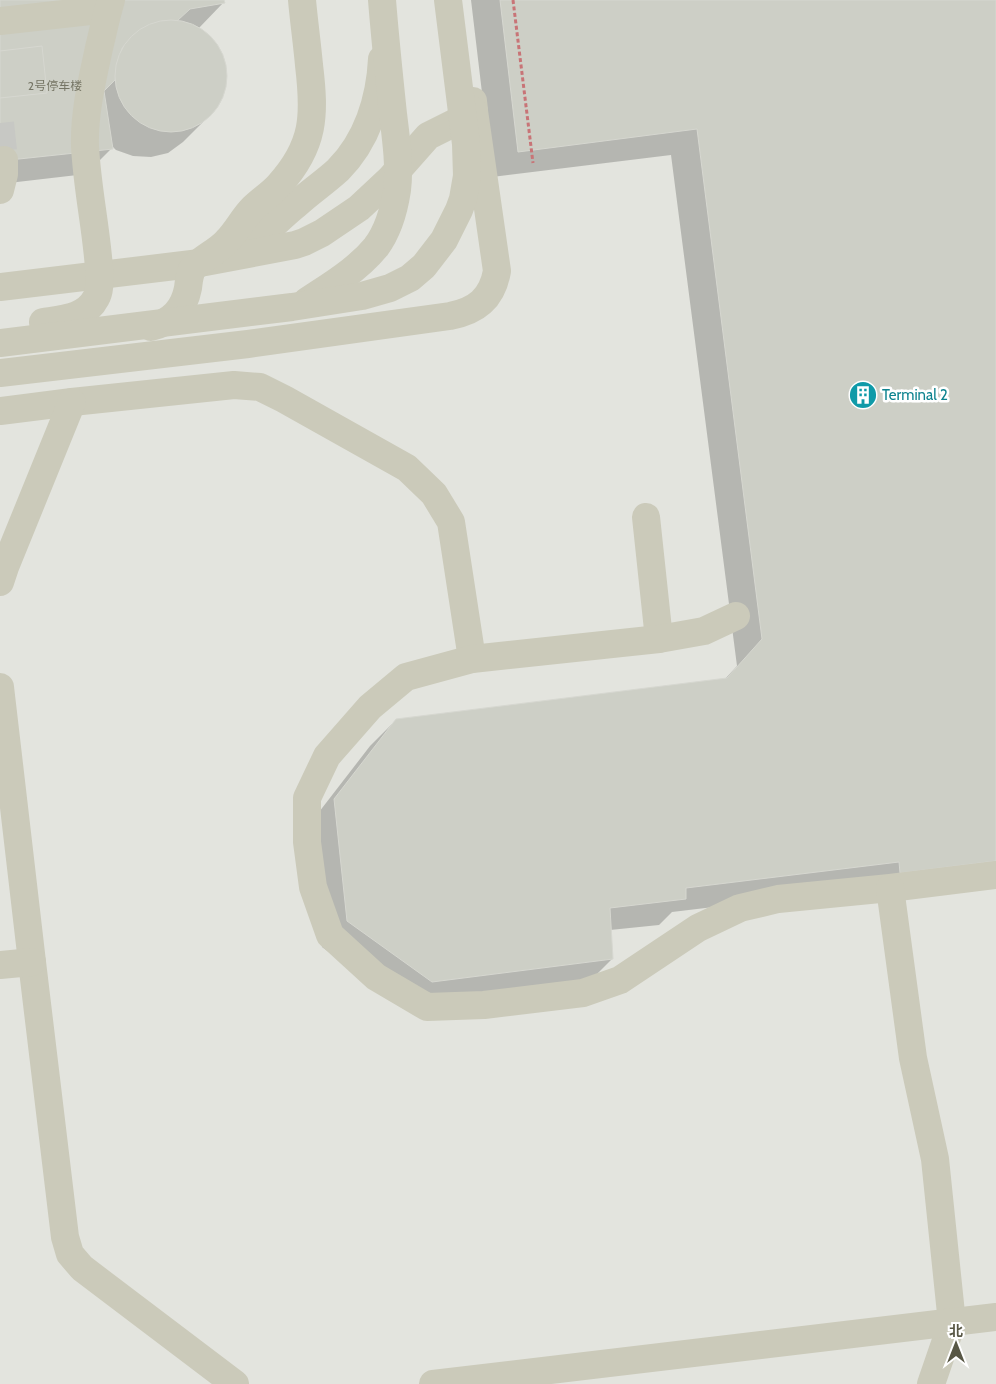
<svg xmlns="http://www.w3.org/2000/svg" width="996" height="1384" viewBox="0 0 996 1384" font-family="Cabin,'Noto Sans SC',sans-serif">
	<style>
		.airport { fill: #e3e4de }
		.shadow { fill: #0003 }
		.building { fill: #cdcfc6; stroke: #d6d7d0 }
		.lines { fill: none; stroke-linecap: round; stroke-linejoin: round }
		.minor-tunnel { stroke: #c7c8c4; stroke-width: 28; stroke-dasharray: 28 14; stroke-linecap: butt }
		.path { stroke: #c87477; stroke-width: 3; stroke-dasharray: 4 2.5; stroke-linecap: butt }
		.minor { stroke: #cbcaba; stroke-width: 28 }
		.minor-bridge { stroke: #cbcaba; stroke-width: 28 }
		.labels { text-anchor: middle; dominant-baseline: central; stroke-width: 5; stroke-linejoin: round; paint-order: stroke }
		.number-label { font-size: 12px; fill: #757565 }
		.culture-label { font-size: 15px; fill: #0d838f; stroke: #fff; text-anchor: start }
	</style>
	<rect width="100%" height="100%" fill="#ecedef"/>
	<rect class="airport" x="0" y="0" width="996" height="1384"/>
	<g class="shadow">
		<polygon points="0,0 223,0 223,3 198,29 209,36 220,50 226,67 226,85 220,102 209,116 183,142 168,153 151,157 133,156 116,150 113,147 86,174 0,184"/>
		<polygon points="471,0 996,0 996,883 874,888 672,912 659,925 610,930 612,959 586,985 405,1007 322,947 309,825 370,746 396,720 725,679 737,666 671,155 492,177"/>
	</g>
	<g class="building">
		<polygon points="0,0 224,0 225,3 190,9 177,21 162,21 147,26 133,35 122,48 117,63 115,80 104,91 113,149 0,161"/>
		<polygon points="500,0 996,0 996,861 900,873 899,862 686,888 686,899 610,908 613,959 432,982 347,921 334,799 396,719 727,678 762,639 697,129 518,152"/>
		<circle cx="171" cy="76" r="56"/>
		<polygon points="42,46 47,93 0,98 0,51"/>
	</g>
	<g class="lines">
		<polyline class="minor-tunnel" points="0,123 4,160"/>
		<polyline class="path" points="513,0 533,163"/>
		<g class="minor">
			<polyline points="0,21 108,9"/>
			<polyline points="0,190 4,174 4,160"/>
			<path d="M 237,251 L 250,244 L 257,239 C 271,228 283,215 297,204 C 310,192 325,182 338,170 C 367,141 380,100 382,59"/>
			<polyline points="0,287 200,263 295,245 304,242 322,233 359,208 390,179 428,136 470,115 474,110 473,101"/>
			<path d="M 151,327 C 172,322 184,309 188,288 C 189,281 189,273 194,267 C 204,257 218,251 227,241 C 237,231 243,218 253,208 C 261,200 271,194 279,185 C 315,145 315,115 309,65 C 307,43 304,22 302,0"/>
			<path d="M 0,373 L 248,344 L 450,316 C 476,311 492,299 497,271 L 474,111"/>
			<polyline points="0,411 72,402 234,385 260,387 284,399 407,468 434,494 451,522 472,659"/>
			<polyline points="646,517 659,639"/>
			<polyline points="0,582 5,567 72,402"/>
			<polyline points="736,616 704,631 659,639 472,659 406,677 370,707 327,756 307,798 307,842 313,887 330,935 376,977 427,1007 484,1005 583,993 620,980 698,928 740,908 778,899 890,888 996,875"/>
			<polyline points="0,687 32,962 65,1237 70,1254 82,1268 235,1384"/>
			<polyline points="890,888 913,1058 935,1159 952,1323 931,1384"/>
			<polyline points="0,965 32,962"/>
			<polyline points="433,1384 996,1317"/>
		</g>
		<g class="minor-bridge">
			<path d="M 307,301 C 331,286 358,269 376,247 C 388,231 394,210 397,190 C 400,166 396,138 393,114 C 389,76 385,38 382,0"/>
			<path d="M 43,322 C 62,319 86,318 96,298 C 101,289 99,278 99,268 C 96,227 87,187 85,146 C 84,113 92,81 99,48 C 103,32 106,16 111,0"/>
			<polyline points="0,343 292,307 362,296 390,288 410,278 424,266 444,240 459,210 463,199 467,176 466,144 448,0"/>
		</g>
	</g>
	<defs>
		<symbol id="building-disc" viewBox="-11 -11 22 22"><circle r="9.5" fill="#0f9aa8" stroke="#fff"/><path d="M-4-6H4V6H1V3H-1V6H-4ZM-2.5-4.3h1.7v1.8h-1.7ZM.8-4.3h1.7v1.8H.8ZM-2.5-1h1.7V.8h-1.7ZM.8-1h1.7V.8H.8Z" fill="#fff"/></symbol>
	</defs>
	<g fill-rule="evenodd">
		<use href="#building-disc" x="847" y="379" width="32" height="32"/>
	</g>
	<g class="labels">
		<g class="number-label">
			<text x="55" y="85">2号停车楼</text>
		</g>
		<g class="culture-label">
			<text x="882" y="395">Terminal 2</text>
		</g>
	</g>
	<g transform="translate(956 1344)" stroke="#ffffff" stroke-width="4" paint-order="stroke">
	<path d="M0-4L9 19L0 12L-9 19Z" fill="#585745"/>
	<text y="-8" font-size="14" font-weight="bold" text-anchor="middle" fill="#585745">北</text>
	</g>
</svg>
